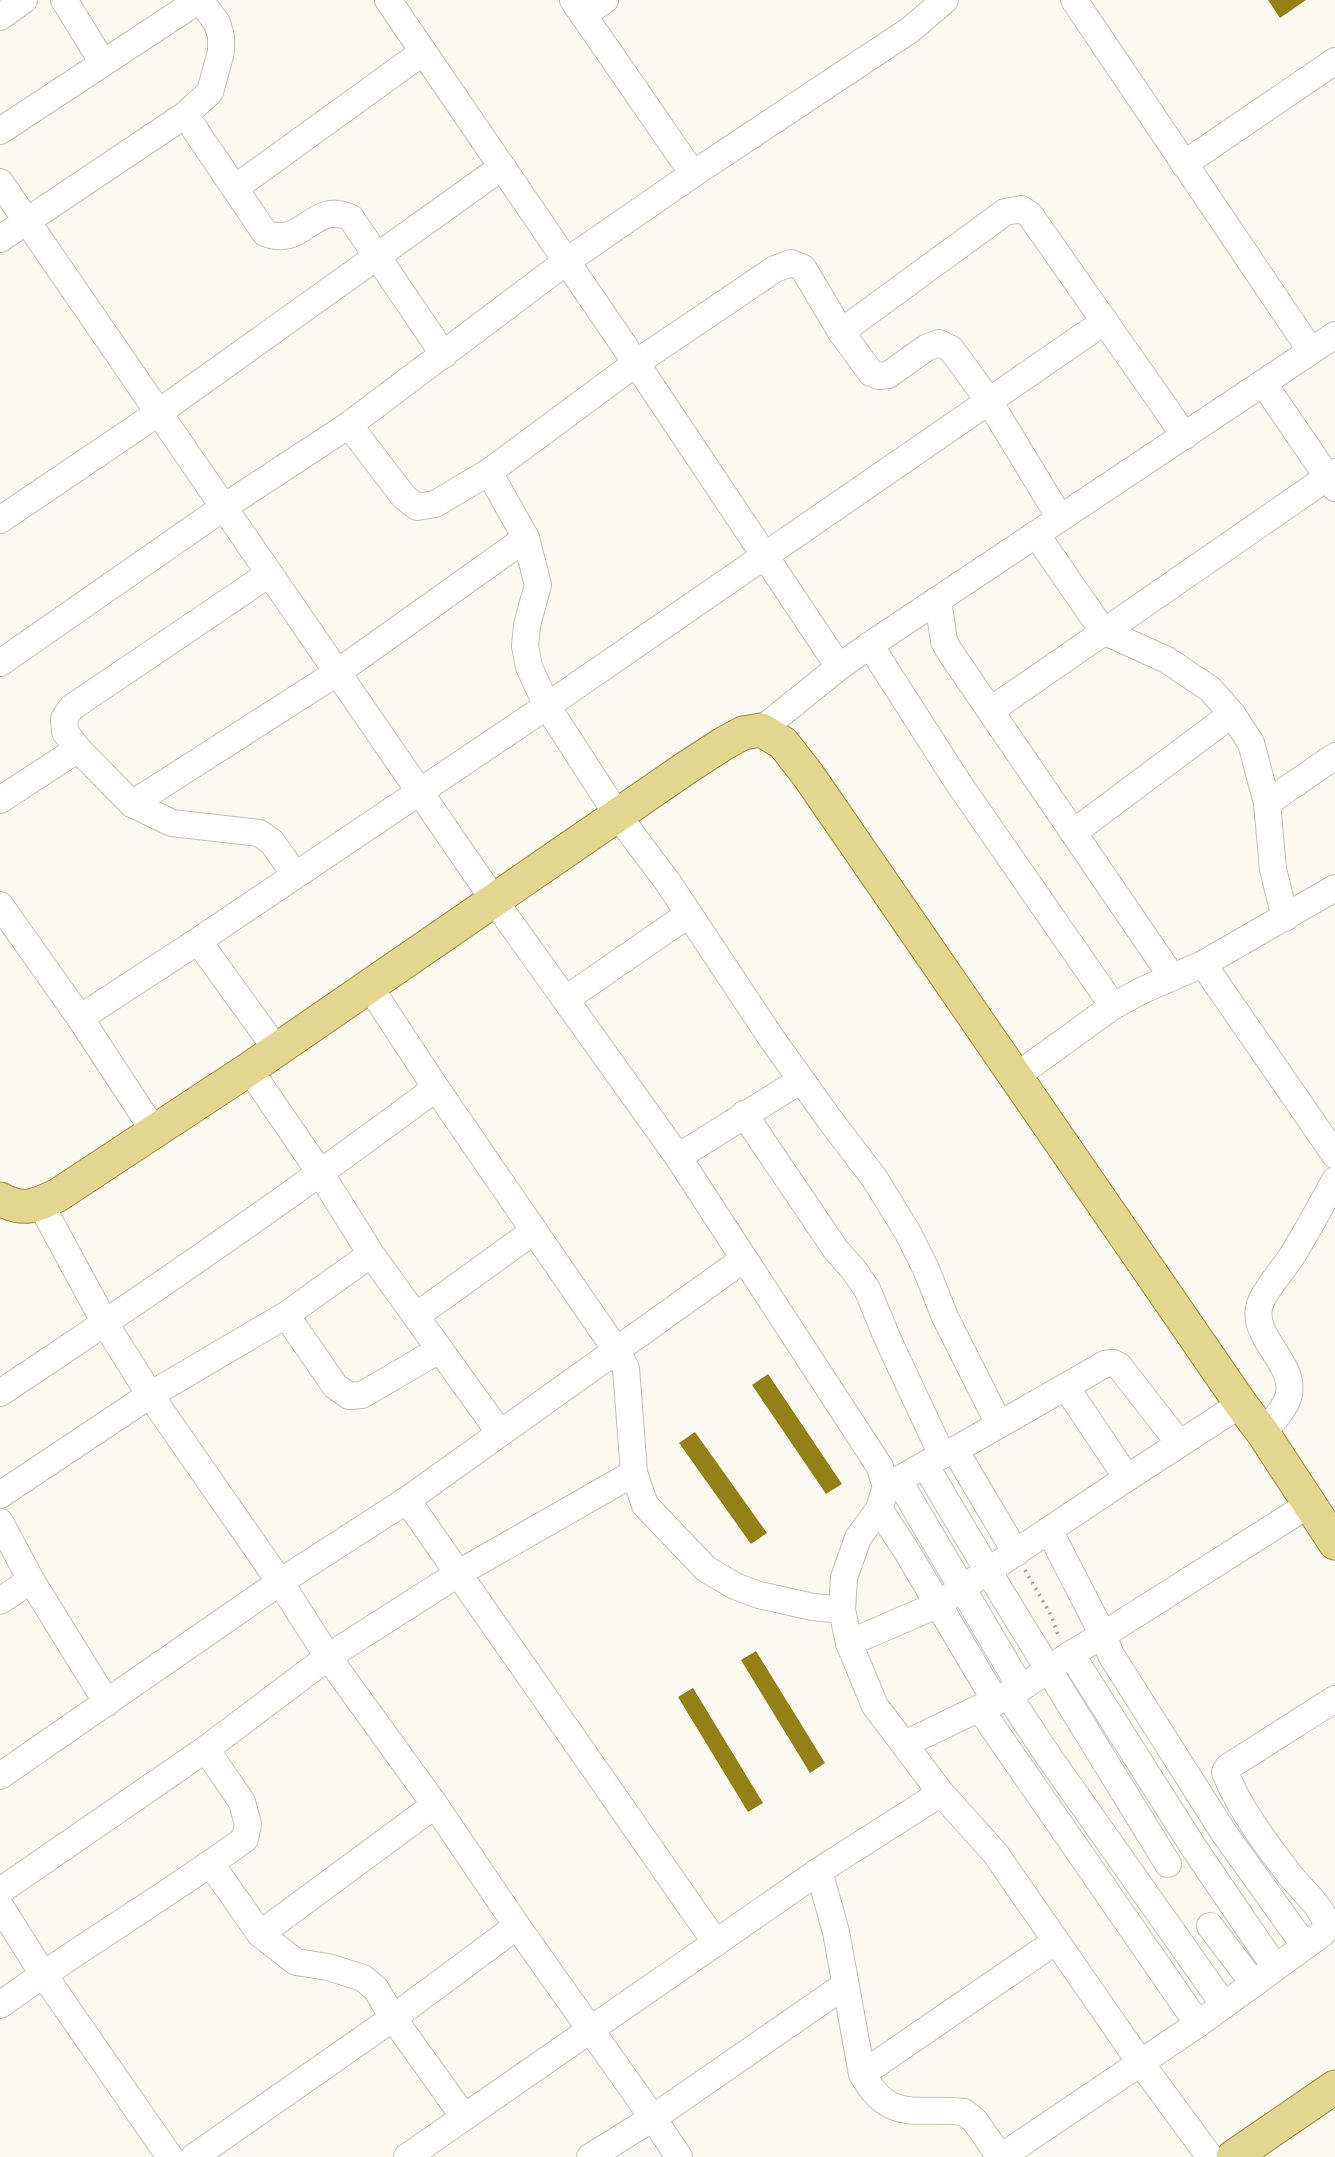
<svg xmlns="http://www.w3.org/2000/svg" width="1335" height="2157" viewBox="0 0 1335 2157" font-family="'Noto Sans',sans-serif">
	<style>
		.building { fill: #938118 }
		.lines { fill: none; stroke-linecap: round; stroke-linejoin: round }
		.minor-casing { stroke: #c2c1b8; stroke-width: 28 }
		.major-casing { stroke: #998b3f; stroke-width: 35 }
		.path { stroke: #a2a09a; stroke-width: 3.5; stroke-dasharray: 2 5; stroke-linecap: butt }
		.minor { stroke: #fff; stroke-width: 26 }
		.major { stroke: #e3d691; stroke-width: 33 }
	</style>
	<rect width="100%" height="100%" fill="#fbf9f0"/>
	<g class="building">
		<polygon points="1268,0 1306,0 1280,18"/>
		<polygon points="768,1374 842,1484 826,1494 752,1385"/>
		<polygon points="695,1432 767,1533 751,1544 679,1443"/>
		<polygon points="756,1651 825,1763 810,1773 741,1660"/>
		<polygon points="693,1688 763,1803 748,1812 678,1697"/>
	</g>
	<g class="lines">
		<defs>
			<g id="minor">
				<polyline points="64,0 103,63"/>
				<polyline points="388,0 636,363 839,667"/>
				<polyline points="573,0 693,174"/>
				<polyline points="1074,0 1311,351"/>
				<polyline points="583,15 605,0"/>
				<polyline points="0,17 24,0"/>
				<path d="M 185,115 L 265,233 C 304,249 313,199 351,218 L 444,355"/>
				<polyline points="0,131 199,0"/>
				<polyline points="1184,164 1335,61"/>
				<polyline points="0,182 494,900 678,1157 880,1467 886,1487 879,1509 858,1538 852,1555 844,1578 842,1610 849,1643 875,1706 941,1793 819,1871 407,2157"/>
				<polyline points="235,188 423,52"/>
				<polyline points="0,239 185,115 210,92 221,52 221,36 217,23 200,0"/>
				<polyline points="841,332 1005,212 1021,209 1030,215 1185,436"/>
				<polyline points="1264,384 1335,488"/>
				<polyline points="349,425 404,497 417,507 435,504 489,472 636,363 775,269 791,263 803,268 841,332 871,373 879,376 888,375 926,348 939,343 951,349 989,401 1060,518"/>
				<polyline points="489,472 526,538 538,585 527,625 525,646 529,667 547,706 618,816 667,881 772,1039 830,1120 875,1179 908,1233 926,1269 945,1317 999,1424"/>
				<polyline points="0,520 158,413 502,167"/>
				<polyline points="1036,534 1103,631 1167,660 1210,689 1232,714 1251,743 1267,803 1273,869 1285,918"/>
				<polyline points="269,574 71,708 64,719 65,732 78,749 132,804 172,823 259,833 272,842 295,875"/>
				<polyline points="938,600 944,641 948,649 1172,977"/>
				<polyline points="870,645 957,781 1113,1006"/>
				<polyline points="0,663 224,507 349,425 567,261 693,174 910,30 945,0"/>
				<polyline points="991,710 1335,472"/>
				<polyline points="761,730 839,667 870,645 1335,335"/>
				<polyline points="0,800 78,749"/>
				<polyline points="1267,803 1335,756"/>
				<polyline points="132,804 338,672 526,538"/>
				<polyline points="1074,832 1232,714"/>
				<polyline points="0,905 80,1018 154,1131"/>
				<polyline points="198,941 277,1050"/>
				<polyline points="1203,964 1335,1155"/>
				<polyline points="369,986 436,1088 616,1350 626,1368 634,1473"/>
				<polyline points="566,999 689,914"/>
				<polyline points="80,1018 198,941 547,706 1105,321"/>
				<polyline points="249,1069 321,1174 371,1254 500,1433"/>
				<polyline points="1015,1077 1113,1006 1143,990 1203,964 1335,888"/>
				<polyline points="744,1114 836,1250 853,1269 867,1289 889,1342 942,1455"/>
				<polyline points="678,1157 801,1080"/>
				<polyline points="40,1203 105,1323 150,1395 280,1582 328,1657 435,1805 517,1926 653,2118 679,2157"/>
				<polyline points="286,1315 335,1386 349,1396 362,1395 439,1350"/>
				<polyline points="416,1316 534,1231"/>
				<polyline points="1066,1387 1127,1478"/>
				<path d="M 0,1393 C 148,1295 294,1194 436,1088"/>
				<path d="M 1263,1433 C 1271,1423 1284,1410 1288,1398 C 1299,1364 1249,1338 1260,1304 C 1265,1290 1281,1272 1290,1259 C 1306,1234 1320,1207 1335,1180"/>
				<polyline points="955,1450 1016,1553"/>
				<polyline points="925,1465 988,1571 1168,1864"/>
				<polyline points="899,1481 1021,1688"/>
				<polyline points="886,1487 942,1455 955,1450 1105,1364 1113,1363 1119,1366 1179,1443"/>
				<polyline points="0,1495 150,1395 286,1315 371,1254"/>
				<polyline points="407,1500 716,1943"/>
				<polyline points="879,1509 906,1550 996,1702"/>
				<polyline points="0,1522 31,1580 107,1703"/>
				<polyline points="1049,1530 1103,1635 1111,1655 1224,1833 1305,1946"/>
				<polyline points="0,1601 31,1580"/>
				<polyline points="849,1643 937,1605 1127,1478 1241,1404"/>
				<polyline points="1071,1654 1194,1848 1275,1967"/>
				<polyline points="1008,1695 1049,1757 1224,2005"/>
				<polyline points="980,1709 1198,2024"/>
				<polyline points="905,1744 1021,1688 1071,1654 1103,1635 1308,1505"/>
				<polyline points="0,1776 280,1582 407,1500 744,1259"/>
				<polyline points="941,1793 995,1853 1140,2062 1210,2157"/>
				<polyline points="211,1864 260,1934 296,1962 328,1967 363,1978 376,1989 393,2018 464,2117"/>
				<path d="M 819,1871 L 836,1932 L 862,2074 C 891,2125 917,2106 964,2112 L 975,2121 L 1000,2157"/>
				<polyline points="0,1891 206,1749 328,1657 459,1573 634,1473 645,1505 706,1569 735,1586 759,1595 813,1607 842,1610"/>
				<polyline points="0,1906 43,1974 170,2157"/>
				<polyline points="1210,1926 1254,1984"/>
				<polyline points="260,1934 435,1805"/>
				<path d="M 0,2005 C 80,1947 165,1897 245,1839 L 248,1824 L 242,1802 L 206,1749"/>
				<polyline points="862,2074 1056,1941"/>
				<polyline points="194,2157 393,2018 517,1926"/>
				<polyline points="590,2157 653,2118 845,1985"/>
				<path d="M 1001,2157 L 1198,2024 L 1323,1933 C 1326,1927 1326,1923 1324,1917 C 1317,1902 1300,1888 1290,1875 C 1267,1846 1238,1807 1225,1772 L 1228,1767 L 1236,1762 L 1335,1699"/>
			</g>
			<g id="major">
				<path d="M 0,1199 C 24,1212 35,1206 58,1195 L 249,1069 L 686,768 L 723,744 L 743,733 L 761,730 L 783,743 L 808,775 L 1241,1404 L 1263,1433 L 1335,1543"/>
				<polyline points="1233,2157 1335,2087"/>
			</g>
		</defs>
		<use href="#minor" class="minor-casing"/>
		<use href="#major" class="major-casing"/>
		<polyline class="path" points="1025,1570 1051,1615 1058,1635"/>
		<use href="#minor" class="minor"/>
		<use href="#major" class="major"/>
	</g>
</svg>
